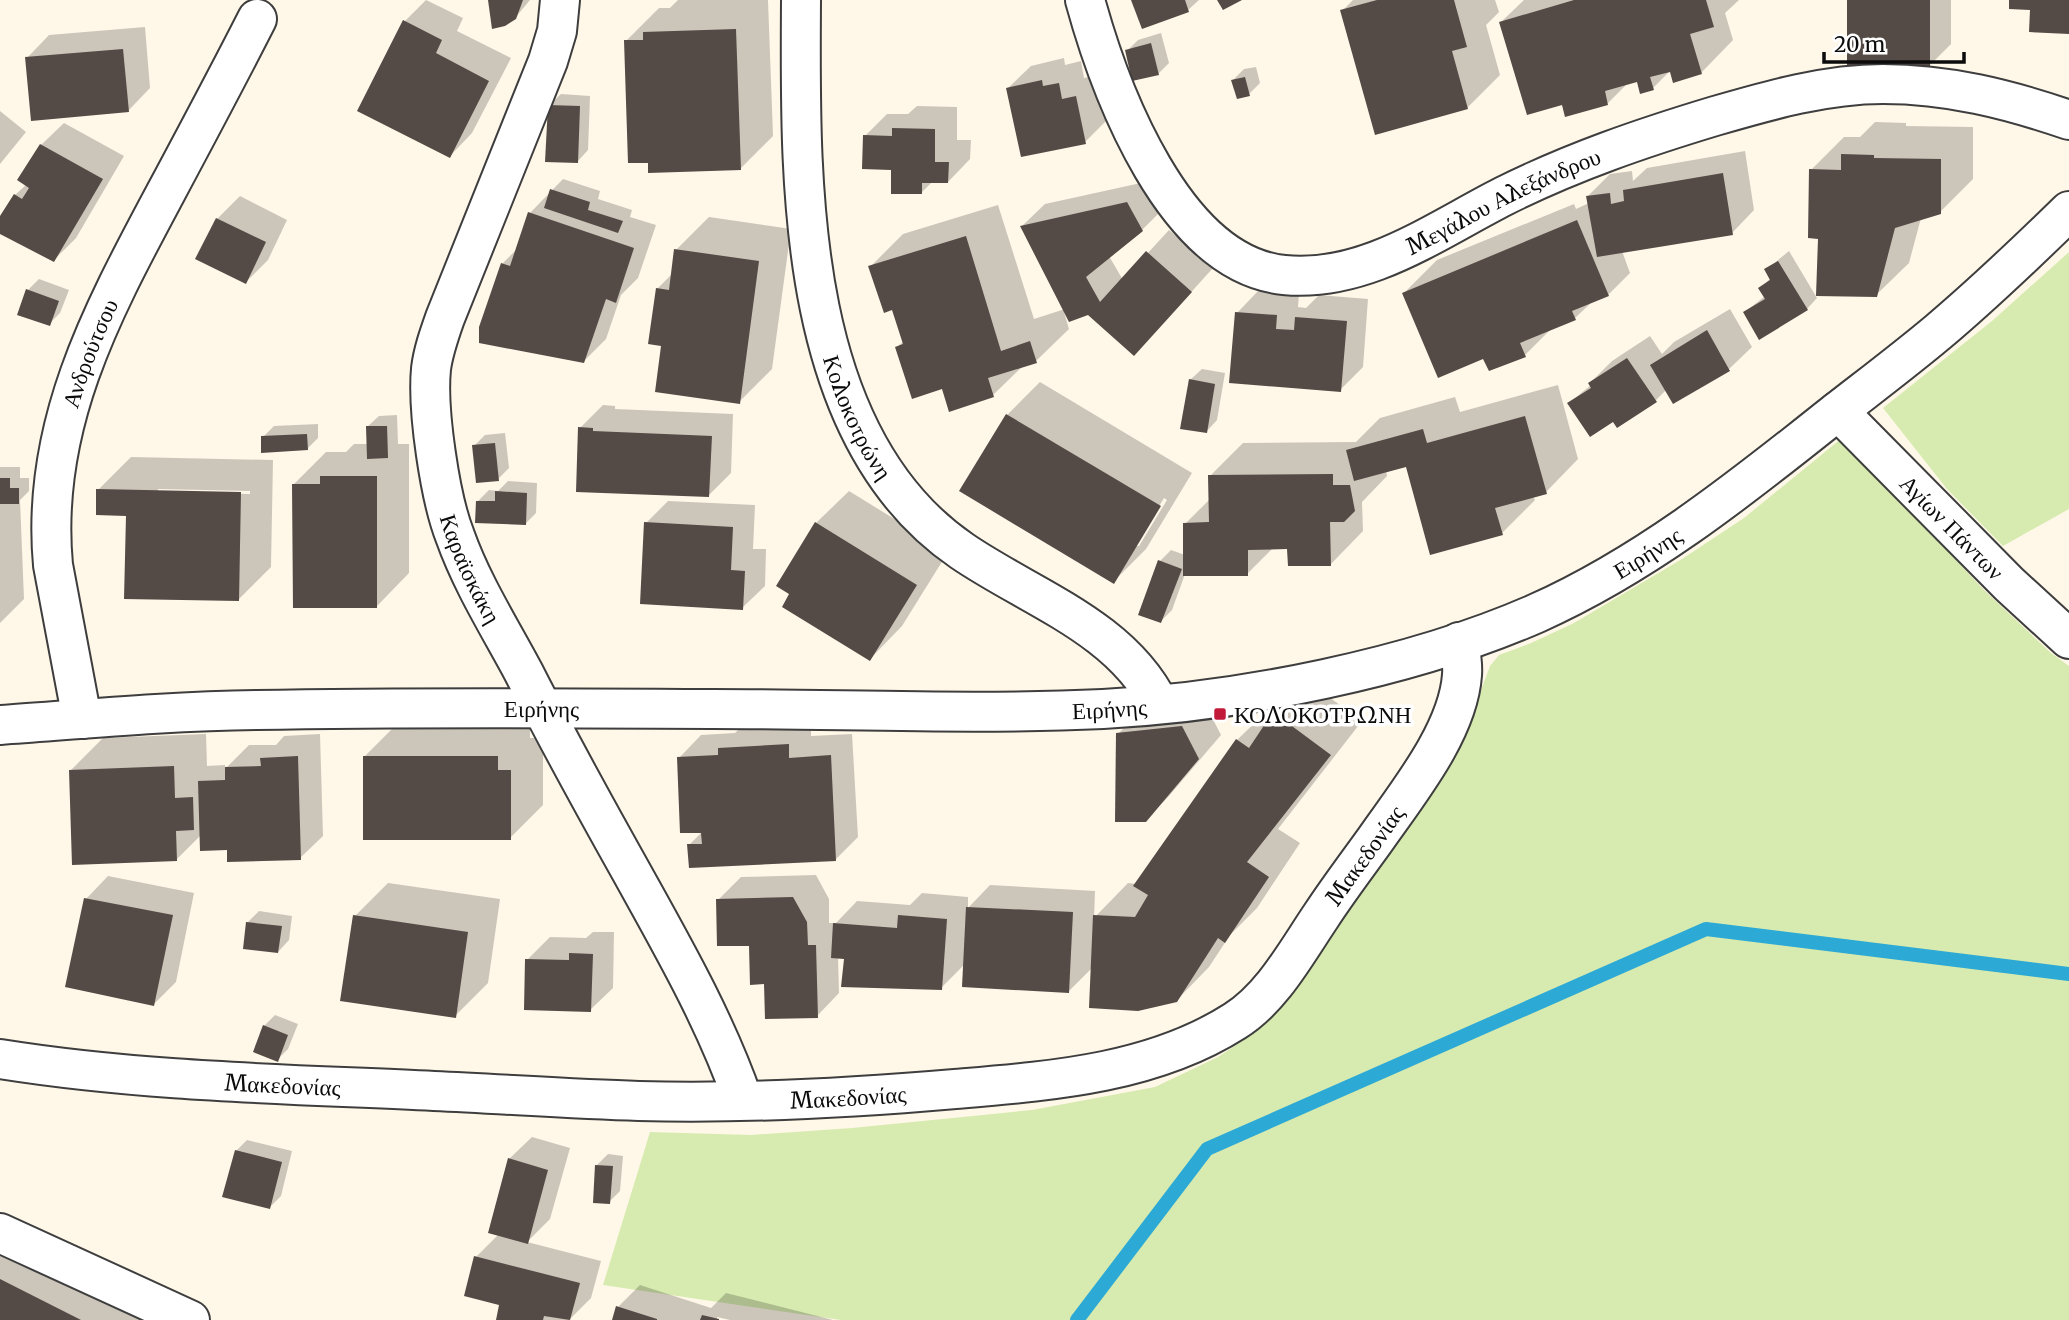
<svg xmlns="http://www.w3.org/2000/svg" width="2069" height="1320" viewBox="0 0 2069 1320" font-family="Merriweather,serif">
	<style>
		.green { fill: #d7ebb0 }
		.shadow { fill: #0003; fill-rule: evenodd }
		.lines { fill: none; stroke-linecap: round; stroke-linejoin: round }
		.stream { stroke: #2ca9d5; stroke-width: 14 }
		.building { fill: #544a46 }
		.minor-casing { stroke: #3e3e3e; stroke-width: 42 }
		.minor { stroke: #fff; stroke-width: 38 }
		.poi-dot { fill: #c21b3a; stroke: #fff; stroke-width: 2.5 }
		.labels { text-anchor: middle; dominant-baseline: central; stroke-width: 7; stroke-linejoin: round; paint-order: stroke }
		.street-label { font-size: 23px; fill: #0b0b0b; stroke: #fff }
		.poi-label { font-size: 23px; fill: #0b0b0b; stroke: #fff; text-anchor: start }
	</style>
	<rect width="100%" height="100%" fill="#fff7e8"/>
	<g class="green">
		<polygon points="2069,252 2069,509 2003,546 1947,489 1883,408 1992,321"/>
		<polygon points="1842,438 1984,590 2051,653 2069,666 2069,1320 841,1320 603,1285 650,1132 751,1135 852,1128 1032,1110 1155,1087 1218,1057 1251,1035 1276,1010 1375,874 1424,803 1475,706 1490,666 1499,655 1531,643 1574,623 1682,559 1744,518"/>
	</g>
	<g class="shadow">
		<polygon points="426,0 463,18 457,31 511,58 472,133 450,156 405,21"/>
		<polygon points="489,0 530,0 515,18"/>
		<polygon points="678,0 768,0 773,136 740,169 626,41 659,8 670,8"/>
		<polygon points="1132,0 1199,0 1188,10 1143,27"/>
		<polygon points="1353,0 1495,0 1499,12 1486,25 1500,75 1467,108 1342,11"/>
		<polygon points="1524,0 1739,0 1725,13 1733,40 1701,73 1671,70 1653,88 1638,80 1628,83 1608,103 1563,102 1501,22"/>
		<polygon points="1849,0 1951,0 1951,44 1929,66"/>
		<polygon points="145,27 150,88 128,111 27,58 49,35"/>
		<polygon points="1161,33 1169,63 1158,74 1127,51 1138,40"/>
		<polygon points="1064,58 1065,65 1081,61 1084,78 1098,75 1107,120 1085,142 1008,88 1031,66"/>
		<polygon points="1256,67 1260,83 1249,94 1233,80 1244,69"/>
		<polygon points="561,94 590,96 588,150 577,162 549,105"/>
		<polygon points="917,106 957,107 957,140 971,140 970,159 948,182 933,181 921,193 893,168 865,136 887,114 908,114"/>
		<polygon points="0,111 26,132 0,164"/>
		<polygon points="1875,122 1906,123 1906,126 1973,127 1973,179 1940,212 1921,218 1909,263 1876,295 1819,238 1811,170 1844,137 1860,137"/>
		<polygon points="64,123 124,156 76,238 54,260 0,232 0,219 15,195 27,184 41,145"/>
		<polygon points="1745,151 1754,210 1732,233 1622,251 1630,273 1608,295 1592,302 1575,318 1553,327 1525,355 1484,357 1404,293 1437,260 1574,204 1576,209 1589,203 1588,196 1610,174 1632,171 1633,181 1647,168"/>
		<polygon points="563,179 600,191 598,199 632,210 630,217 656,225 638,278 621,295 606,339 584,361 502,264 518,248 530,213"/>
		<polygon points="1150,181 1164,208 1142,230 1109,256 1123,280 1169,230 1213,268 1156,331 1088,313 1066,311 1064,312 1069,329 1036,361 1023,366 993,395 943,387 897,347 904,341 894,308 870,267 903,234 998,205 1034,319 1065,309 1022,226 1045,204"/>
		<polygon points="240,196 287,220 268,260 246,282 198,258 217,219"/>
		<polygon points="709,217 791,229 772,369 739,402 663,345 657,289 673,273 676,250"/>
		<polygon points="1789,251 1817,298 1807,309 1745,312 1765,296 1760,288 1771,278 1766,270"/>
		<polygon points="39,279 69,290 60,313 49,324 28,290"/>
		<polygon points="1259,290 1299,293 1298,307 1306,308 1319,295 1368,299 1363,367 1340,390 1237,313"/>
		<polygon points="1730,309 1752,347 1729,369 1674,402 1667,389 1656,400 1613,419 1569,403 1591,385 1590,383 1612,361 1650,336 1662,354 1674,342"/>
		<polygon points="1202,369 1225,373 1217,420 1206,432 1190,380"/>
		<path d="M 1040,382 L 1192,473 L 1146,549 L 1114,581 L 1007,415 ZM 1164,498 L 1167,500 L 1139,546 L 1135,546 Z"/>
		<polygon points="1558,385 1578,459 1546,492 1533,496 1535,500 1502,533 1407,465 1386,470 1387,476 1362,502 1363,531 1331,564 1288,548 1273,548 1247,574 1185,574 1172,610 1161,621 1160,561 1171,550 1185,555 1185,524 1211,498 1210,476 1243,443 1356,442 1380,418 1455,397 1460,412"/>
		<polygon points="603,405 615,406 615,409 733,414 731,473 709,495 580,428"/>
		<polygon points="397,415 398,444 409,444 409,573 377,606 294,484 326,452 346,452 354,444 368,444 367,427 379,416"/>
		<polygon points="318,424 318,438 307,449 263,437 274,426"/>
		<polygon points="505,433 509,468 498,479 474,446 485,435"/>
		<path d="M 131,457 L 273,460 L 271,567 L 238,600 L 98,490 ZM 158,489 L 250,491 L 250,494 L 158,492 Z"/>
		<polygon points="0,467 20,467 20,478 29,478 29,491 20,500 24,599 0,623"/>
		<polygon points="508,481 537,483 536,513 525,524 478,501 489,490 498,491"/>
		<polygon points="849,491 948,552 902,626 870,659 792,593 816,523"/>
		<polygon points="668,501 755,505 753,549 766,549 765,586 742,608 646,523"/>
		<polygon points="1307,681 1362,721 1278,829 1300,843 1257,908 1230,935 1209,967 1176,1001 1093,967 1069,991 965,964 941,988 838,957 839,993 817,1016 766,982 751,944 718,900 741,877 816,875 829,899 829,923 836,923 857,901 910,905 922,893 968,897 968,908 990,885 1095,891 1094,918 1128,883 1137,884 1237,740 1270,708 1276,711"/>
		<polygon points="1205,704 1221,735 1168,797 1145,820 1118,734 1140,711"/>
		<polygon points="811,723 811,736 852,734 858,837 835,860 689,845 703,831 679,758 701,735 735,733 742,726"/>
		<polygon points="397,724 530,724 530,738 543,738 543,805 510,838 364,757"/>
		<polygon points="206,734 207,766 225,765 225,769 249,745 276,745 284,736 320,734 323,836 300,858 229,846 201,835 176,860 70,771 103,738"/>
		<polygon points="108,876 194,893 176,982 154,1004 86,899"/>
		<polygon points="388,883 500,899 488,983 455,1016 355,916"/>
		<polygon points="259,911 292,916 289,940 278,952 248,922"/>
		<polygon points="593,932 614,932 613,988 590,1010 527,960 550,937 586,938"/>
		<polygon points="275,1015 298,1024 288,1049 277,1060 264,1026"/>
		<polygon points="532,1137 570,1148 550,1219 527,1242 601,1261 591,1298 569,1320 498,1320 502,1304 476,1257 499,1234 509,1159"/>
		<polygon points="247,1140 292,1151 281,1196 270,1207 236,1151"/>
		<polygon points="608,1154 623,1156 620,1191 609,1202 597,1165"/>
		<polygon points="0,1254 174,1320 0,1320"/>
		<polygon points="640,1285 711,1308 726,1293 833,1320 730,1320 717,1317 717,1320 613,1320 618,1307"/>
	</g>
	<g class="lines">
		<polyline class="stream" points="1077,1320 1207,1149 1706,929 2069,974"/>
	</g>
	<g class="building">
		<polygon points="488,0 523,0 516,19 505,26 492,29"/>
		<polygon points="1131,0 1185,0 1189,12 1142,29"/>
		<polygon points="1217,0 1242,0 1223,10"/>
		<polygon points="1377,0 1454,0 1467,47 1452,51 1468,109 1375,135 1340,10"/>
		<polygon points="1574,0 1706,0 1714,27 1690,34 1702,74 1673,83 1670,72 1650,77 1654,90 1640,94 1637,82 1605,91 1608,105 1565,117 1562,105 1527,115 1499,22"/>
		<polygon points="1847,0 1930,0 1930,68 1847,67"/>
		<polygon points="2009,0 2069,0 2069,34 2029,32 2030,10 2009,9"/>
		<polygon points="403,20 442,40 436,53 489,81 450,158 357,111"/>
		<polygon points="736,29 741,170 648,173 648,163 628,163 624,40 643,40 643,32"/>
		<polygon points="1151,43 1159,75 1132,81 1125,50"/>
		<polygon points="123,49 129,112 31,121 25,57"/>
		<polygon points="1245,77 1250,96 1237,99 1231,80"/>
		<polygon points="1042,80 1043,86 1059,83 1062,99 1076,96 1086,144 1021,157 1006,88"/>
		<polygon points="548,105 580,106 578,163 545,162"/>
		<polygon points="892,128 935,129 935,162 949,162 948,183 922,183 922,194 891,194 891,170 862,169 863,135 892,136"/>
		<polygon points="40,144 103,179 54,262 0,234 0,216 14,194 22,199 29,188 17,180"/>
		<polygon points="1841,154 1874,155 1874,158 1941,159 1941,214 1895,228 1877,297 1816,296 1818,239 1808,238 1809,169 1841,170"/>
		<polygon points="1723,173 1733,235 1597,257 1586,196 1610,193 1611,204 1624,201 1623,190"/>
		<polygon points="550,189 590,202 588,210 623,221 618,233 544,208"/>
		<polygon points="1127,202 1143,231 1086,277 1100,302 1146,251 1192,292 1134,356 1088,315 1069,322 1020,226"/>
		<polygon points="528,212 634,248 616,303 606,299 584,363 479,343 479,327 501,263 510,266"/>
		<polygon points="216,218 266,242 246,284 195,259"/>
		<polygon points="1577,220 1609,296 1572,311 1576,320 1520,343 1526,357 1489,371 1483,359 1438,378 1402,293"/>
		<polygon points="966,236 1001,351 1030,341 1037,363 988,378 994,397 949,412 942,389 912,399 895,347 903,344 892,310 884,313 868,266"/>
		<polygon points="674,249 759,261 740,404 655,392 661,346 648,344 656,288 669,290"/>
		<polygon points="1778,261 1808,310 1759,340 1743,312 1765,299 1758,288 1770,280 1764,269"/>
		<polygon points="26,289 59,301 50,326 17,315"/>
		<polygon points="1235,312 1277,315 1276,329 1294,330 1295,317 1347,321 1341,392 1229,383"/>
		<polygon points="1707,330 1730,371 1673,404 1650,365"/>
		<polygon points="1627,358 1657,402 1617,428 1613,422 1590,437 1567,403 1591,388 1588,383"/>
		<polygon points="1189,379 1215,384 1207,433 1180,429"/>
		<polygon points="1006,414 1161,506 1114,584 959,491"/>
		<polygon points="1525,416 1547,494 1495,508 1503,535 1430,555 1406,467 1354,481 1346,450 1423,429 1427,443"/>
		<polygon points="366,426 387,426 388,458 367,459"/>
		<polygon points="578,427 593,428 593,431 712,436 709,497 576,492"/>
		<polygon points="307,434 308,450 261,453 261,436"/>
		<polygon points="495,443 499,481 476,483 472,445"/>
		<polygon points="1333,474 1333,485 1350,485 1355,511 1344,522 1330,522 1331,566 1288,566 1287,549 1248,550 1248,576 1183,576 1183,523 1209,522 1208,475"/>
		<polygon points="320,476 377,476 377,608 293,608 292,484 320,484"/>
		<polygon points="0,478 10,478 10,488 19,488 19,504 0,504"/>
		<polygon points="96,489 241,492 239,601 124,599 126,516 96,515"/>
		<polygon points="495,491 527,493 526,525 475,523 476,501 495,501"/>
		<polygon points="644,522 733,527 731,570 745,571 743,610 640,604"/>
		<polygon points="815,522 917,585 870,661 782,607 789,594 776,586"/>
		<polygon points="1158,560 1182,569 1161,623 1138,615"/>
		<polygon points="1273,712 1331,755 1247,862 1269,877 1225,943 1218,938 1177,1002 1138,1011 1089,1008 1093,915 1135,917 1148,895 1133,886 1236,739 1249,748"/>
		<polygon points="1182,726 1199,759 1146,822 1115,822 1116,733"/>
		<polygon points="789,744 789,758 831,755 836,861 689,868 687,844 702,844 701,833 680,833 677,757 718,755 718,748"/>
		<polygon points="298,756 301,860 227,862 227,850 200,851 198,781 225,780 225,767 261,766 260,758"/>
		<polygon points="363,756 498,756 498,770 511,770 511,840 363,840"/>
		<polygon points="174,766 175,798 193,797 194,830 176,831 177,861 72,865 69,770"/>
		<polygon points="793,897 807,922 808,945 816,945 818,1018 765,1019 764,984 750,985 749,946 717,946 716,899"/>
		<polygon points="84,898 173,915 154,1006 65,987"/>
		<polygon points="966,907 1073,912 1069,993 962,987"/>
		<polygon points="353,915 468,932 456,1018 340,1001"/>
		<polygon points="898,915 947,919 942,990 841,987 844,959 831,958 833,923 897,928"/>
		<polygon points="246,922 282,926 278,953 243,949"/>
		<polygon points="569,953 593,954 591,1012 524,1010 525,959 569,960"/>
		<polygon points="263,1025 288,1035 278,1062 253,1052"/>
		<polygon points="235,1150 282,1162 270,1209 222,1197"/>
		<polygon points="508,1158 548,1170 528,1244 488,1233"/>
		<polygon points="595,1165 613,1166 610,1204 593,1203"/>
		<polygon points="474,1256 580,1283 570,1320 544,1316 543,1320 496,1320 499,1305 464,1296"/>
		<polygon points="0,1279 81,1320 0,1320"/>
		<polygon points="616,1306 657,1319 657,1320 612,1320"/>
		<polygon points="702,1315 719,1319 719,1320 700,1320"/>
	</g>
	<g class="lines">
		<defs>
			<g id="minor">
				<path id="s1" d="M 560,0 L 557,31 L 548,61 L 445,318 C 439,335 433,352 431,369 C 427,410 440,498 455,536 C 472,584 500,628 524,673 C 558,740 595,807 632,873 C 673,947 715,1020 743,1100"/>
				<path id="s2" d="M 801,0 C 800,180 794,436 962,551 C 1029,597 1121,627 1159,704"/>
				<path id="s3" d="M 1085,0 C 1110,91 1174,264 1284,275 C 1365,283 1435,231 1504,196 C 1572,162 1642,138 1715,116 C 1770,100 1826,84 1883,84 C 1948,84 2008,99 2069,120"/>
				<path id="s4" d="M 1838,411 L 2009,584 L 2069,639"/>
				<path id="s5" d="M 82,719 L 53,565 C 40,426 102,312 165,194 C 196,136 227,78 257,19"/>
				<path id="s6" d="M 0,725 C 85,719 171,711 256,710 C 408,707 561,708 713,709 C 842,709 974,715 1103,709 C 1240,702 1412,668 1537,613 C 1642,566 1735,493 1824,422 C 1862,392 1901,363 1938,332 C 1983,294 2027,252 2069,211"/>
				<path id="s7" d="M 0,1059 C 144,1082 289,1084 434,1091 C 503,1094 571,1099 639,1101 C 745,1104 850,1098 955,1089 C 1050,1081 1152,1074 1235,1021 C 1272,998 1296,953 1321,916 C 1338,890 1357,865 1375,840 C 1407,794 1458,732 1462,675 C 1463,664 1461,653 1459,642"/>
				<polyline points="0,1233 190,1320"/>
			</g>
		</defs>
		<use href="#minor" class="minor-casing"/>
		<use href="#minor" class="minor"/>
	</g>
	<rect class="poi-dot" x="1213" y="707" width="14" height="14" rx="3.5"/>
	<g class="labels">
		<g class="street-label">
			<text stroke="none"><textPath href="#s3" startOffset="592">Μεγάλου Αλεξάνδρου</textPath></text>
			<text stroke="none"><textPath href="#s5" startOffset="374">Ανδρούτσου</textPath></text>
			<text stroke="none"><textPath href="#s2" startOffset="425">Κολοκοτρώνη</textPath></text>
			<text stroke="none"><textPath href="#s4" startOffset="163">Αγίων Πάντων</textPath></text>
			<text stroke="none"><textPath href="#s6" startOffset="1676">Ειρήνης</textPath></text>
			<text stroke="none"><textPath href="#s1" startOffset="598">Καραϊσκάκη</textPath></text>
			<text stroke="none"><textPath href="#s6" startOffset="1110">Ειρήνης</textPath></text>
			<text stroke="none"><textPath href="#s6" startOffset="542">Ειρήνης</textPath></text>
			<text stroke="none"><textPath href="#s7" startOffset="1460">Μακεδονίας</textPath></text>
			<text stroke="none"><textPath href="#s7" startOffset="284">Μακεδονίας</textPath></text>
			<text stroke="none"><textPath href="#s7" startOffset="850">Μακεδονίας</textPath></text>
		</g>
		<g class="poi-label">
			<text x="1234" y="714">ΚΟΛΟΚΟΤΡΩΝΗ</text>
		</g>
	</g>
	<path d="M1824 52v10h140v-10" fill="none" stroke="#0b0b0b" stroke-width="3.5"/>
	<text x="1834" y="52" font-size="21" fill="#0b0b0b" stroke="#ffffff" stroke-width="5" paint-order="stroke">20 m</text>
</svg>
